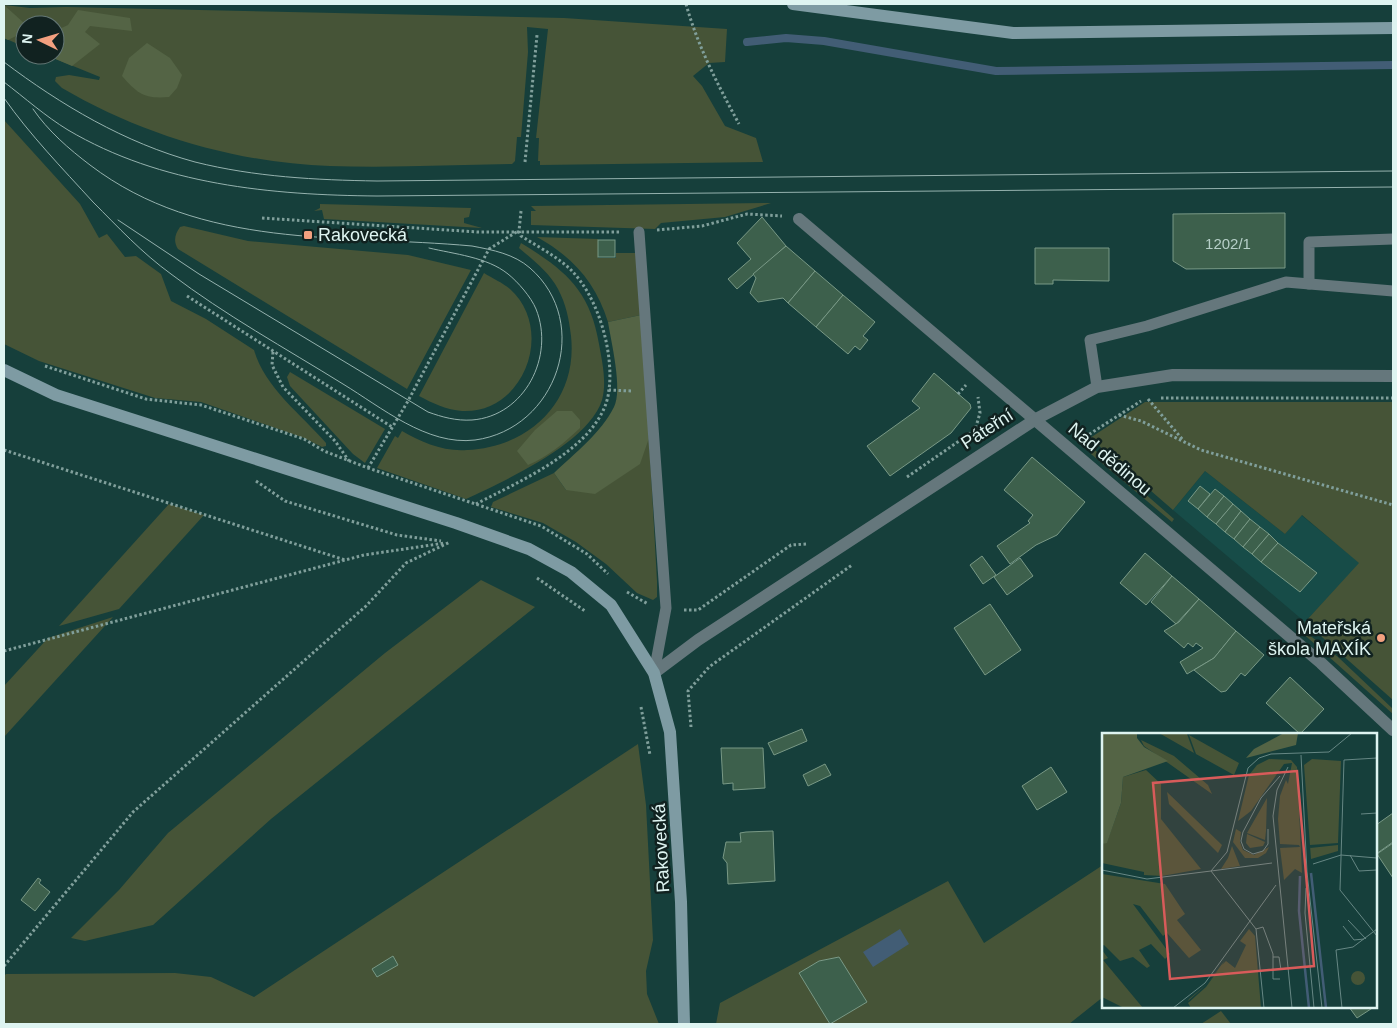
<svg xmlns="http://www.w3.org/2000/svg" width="1397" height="1028" viewBox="0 0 1397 1028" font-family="Arial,sans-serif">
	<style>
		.built { fill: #174c48 }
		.green { fill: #465437 }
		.forest { fill: #546445 }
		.water { fill: #425d75 }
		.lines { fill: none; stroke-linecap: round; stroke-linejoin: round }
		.stream { stroke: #425d75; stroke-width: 8 }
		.building { fill: #3d604c; stroke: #799986 }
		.path { stroke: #809f9b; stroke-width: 3; stroke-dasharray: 2.5 2.5; stroke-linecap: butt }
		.lane { stroke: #65777c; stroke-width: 11 }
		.street { stroke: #65777c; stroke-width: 12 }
		.secondary { stroke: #7e9ba3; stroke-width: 12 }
		.tram { stroke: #95b2ae; stroke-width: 1 }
		.poi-dot { fill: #f2a07f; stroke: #112220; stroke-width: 2 }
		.labels { text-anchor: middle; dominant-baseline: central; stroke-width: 5; stroke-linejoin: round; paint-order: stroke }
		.number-label { font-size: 15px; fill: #b6cfc8 }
		.poi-label { font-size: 18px; fill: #def4f1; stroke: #112220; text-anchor: start }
		.street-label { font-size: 18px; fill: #def4f1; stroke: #112220 }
		.inset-river { fill: none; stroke: #425d75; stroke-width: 2.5 }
		.inset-road { fill: none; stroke: #668784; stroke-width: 1 }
		.view { fill: #d85b5a; fill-opacity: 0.15; stroke: #d85b5a; stroke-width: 2.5 }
		.inset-edge { fill: none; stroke: #def4f1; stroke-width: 2.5 }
	</style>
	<rect width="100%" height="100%" fill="#163f3b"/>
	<polygon class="built" points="1205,471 1285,534 1301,515 1360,563 1305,622 1173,510"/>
	<g class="green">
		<path d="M 4,5 L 30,8 L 66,7 L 564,18 L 727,29 L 725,62 L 709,63 L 693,76 L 702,86 L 725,126 L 756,138 L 763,162 L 540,165 L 540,161 L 538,161 L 539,138 L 536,138 L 548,29 L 527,27 L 528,52 L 521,137 L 517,137 L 515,161 L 512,164 C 452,165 390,168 330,166 C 237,163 142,135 62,88 L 55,81 L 56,77 L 69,75 L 99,80 L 100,77 L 46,55 L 55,55 L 55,25 L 25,25 L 25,47 L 4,38 Z"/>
		<path d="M 4,120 L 80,204 L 99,238 L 107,234 L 125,257 L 136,256 L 161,274 L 171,301 L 206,319 L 254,350 C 265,388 301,414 326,443 L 326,446 L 322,447 L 304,438 L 201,402 L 155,398 L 39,361 L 4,344 Z"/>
		<polygon points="771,203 725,217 661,223 655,229 531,225 531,211 536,211 531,206"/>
		<polygon points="320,204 471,208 469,217 464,218 464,223 482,228 324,219 322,210 314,211 320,208"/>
		<path d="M 184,226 L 248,241 L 408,255 L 471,270 L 407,389 L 178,249 C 173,241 175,234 180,227 Z"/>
		<path d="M 537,237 L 598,239 L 598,258 L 616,258 L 616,253 L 637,253 L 641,315 L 608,322 C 596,283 573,257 537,237 Z"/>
		<path d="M 521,243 C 565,270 590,290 599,344 C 602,361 607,382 602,400 C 589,443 504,481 466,499 L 377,468 L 395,436 L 398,438 L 402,431 C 421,442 444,452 467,450 C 530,447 578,401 571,336 C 569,319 566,304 558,289 C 549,272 533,260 519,248 Z"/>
		<path d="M 484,273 C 492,278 503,283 510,289 C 555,329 525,414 462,411 C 447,410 432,403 419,396 Z"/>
		<polygon points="290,372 385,429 365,463 353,454 290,386 287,377"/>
		<polygon points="1145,402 1393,402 1393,700 1305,622 1359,563 1302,515 1285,534 1205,471 1173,510 1090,438"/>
		<polygon points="649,438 657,581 657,597 653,600 637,593 606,564 576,542 543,523 491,507 493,502 554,473 566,490"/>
		<polygon points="1089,445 1174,519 1172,522 1091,454"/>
		<polygon points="169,504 204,515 119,609 59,626"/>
		<polygon points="481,580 535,607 271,819 153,925 85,941 71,938 119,890 168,833 385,653"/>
		<polygon points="113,617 4,737 4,686 48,638"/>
		<polygon points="1300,628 1338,657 1393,709 1393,714 1299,630"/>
		<polygon points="638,744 646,805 653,940 646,971 647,994 659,1024 4,1024 4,976 6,974 175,973 211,977 254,997"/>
		<polygon points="1103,865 1103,997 1069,1024 716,1024 720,1003 948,881 984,943"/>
		<polygon points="1221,1011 1231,1024 1201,1024"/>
	</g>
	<g class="forest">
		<polygon points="4,5 24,23 18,35 8,40 4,38"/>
		<polygon points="78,10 130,18 132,31 90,26 85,32 100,44 72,66 46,55 55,55 55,31 68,25"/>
		<path d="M 147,43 L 170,58 L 182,75 L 177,88 L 169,97 C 144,99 138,94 122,76 L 129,58 Z"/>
		<path d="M 641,315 L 649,438 L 640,464 L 595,494 L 566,490 L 554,473 C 575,453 601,433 614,407 C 623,390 611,341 608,322 Z"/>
		<path d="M 557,411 L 572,411 L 580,420 L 580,428 C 564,443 549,456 528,465 L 517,451 L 535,430 Z"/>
	</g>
	<polygon class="water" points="900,929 909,944 873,967 863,952"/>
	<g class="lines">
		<polyline class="stream" points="747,42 786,38 824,41 996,71 1393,65"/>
	</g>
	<g class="building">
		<polygon points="1285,213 1285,268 1186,269 1173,261 1173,214"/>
		<polygon points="762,217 786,246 737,289 728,279 751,259 737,243"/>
		<rect x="598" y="240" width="17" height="17"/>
		<polygon points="786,246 815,271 788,303 783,298 758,302 750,293 756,278 753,274"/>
		<polygon points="1035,248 1109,248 1109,281 1053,280 1053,284 1035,284"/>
		<polygon points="815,271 843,295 816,327 788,303"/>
		<polygon points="843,295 875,322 863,336 868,340 860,350 855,346 848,354 816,327"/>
		<polygon points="934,373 970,404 971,408 951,433 890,476 867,446 920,408 912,401"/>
		<polygon points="1032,457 1085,502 1057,535 1036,545 1010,564 997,546 1030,523 1028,521 1033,515 1004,490"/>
		<polygon points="1200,486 1210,494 1198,509 1188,501"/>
		<polygon points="1215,489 1224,496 1207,517 1198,509"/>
		<polygon points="1224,496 1233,504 1216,524 1207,517"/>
		<polygon points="1233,504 1241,511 1225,532 1216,524"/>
		<polygon points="1241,511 1250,519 1234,539 1225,532"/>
		<polygon points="1250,519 1260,527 1243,547 1234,539"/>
		<polygon points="1260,527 1269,534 1252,554 1243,547"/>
		<polygon points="1269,534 1278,543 1261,562 1252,554"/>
		<polygon points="1278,543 1317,573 1300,592 1261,562"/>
		<polygon points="1145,553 1172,576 1146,605 1120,583"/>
		<polygon points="982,556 996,575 983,584 970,565"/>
		<polygon points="1020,558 1033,576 1007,595 994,577"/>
		<polygon points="1172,576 1199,599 1176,624 1151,602"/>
		<polygon points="1199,599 1236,631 1214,658 1187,674 1180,662 1203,648 1196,643 1193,647 1188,643 1184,648 1164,631 1179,622"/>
		<polygon points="990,604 1021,650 985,675 954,628"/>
		<polygon points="1236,631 1264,655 1245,676 1241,673 1226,691 1221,692 1194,670 1214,658"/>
		<polygon points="1290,677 1324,709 1300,734 1266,703"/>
		<polygon points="802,729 807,741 774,755 768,743"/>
		<polygon points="721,748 763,748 765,788 733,790 733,783 723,784"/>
		<polygon points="825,764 831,775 808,786 803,775"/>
		<polygon points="1051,767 1067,792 1037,810 1022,786"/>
		<polygon points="1393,813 1393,842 1376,854 1376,825"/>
		<polygon points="773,831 775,881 728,884 727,863 723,858 726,842 741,842 740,833 746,832"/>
		<polygon points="1393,843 1393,878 1377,854"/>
		<polygon points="38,878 41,880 39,883 50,892 35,911 21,900"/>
		<polygon points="393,956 398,965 377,977 372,969"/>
		<polygon points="839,957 867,1002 830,1024 799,973 819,961"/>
		<polygon points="1349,1007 1374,1007 1357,1018"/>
	</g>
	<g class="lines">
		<g class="path">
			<path d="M 686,4 C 698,47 718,85 739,124"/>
			<polyline points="525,162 537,35"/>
			<path d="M 521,211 L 519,231 L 521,236 C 537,246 556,256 570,269 C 598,296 614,352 609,390 L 632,391"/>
			<polyline points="262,218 478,232 621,232"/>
			<polyline points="657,230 702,226 747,214 782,216"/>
			<polyline points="187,296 392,427"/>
			<polyline points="273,352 272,365 283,387 335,441 349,461"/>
			<polyline points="45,366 146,399 201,405 304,439 324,451 368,468 541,526 587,554 608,574"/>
			<polyline points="958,394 966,385"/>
			<polyline points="1161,398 1393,398"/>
			<polyline points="1148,399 1183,440"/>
			<polyline points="1119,415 1141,421 1201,450 1393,505"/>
			<polyline points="1085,437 1141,401"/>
			<polyline points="4,450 345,560"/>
			<polyline points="368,468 408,401 489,249 518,231"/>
			<polyline points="907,477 975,430 980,413 978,397"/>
			<polyline points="256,481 285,501 397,535 441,541"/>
			<path d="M 476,504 C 520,481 603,446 609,390"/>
			<polyline points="537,578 585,611"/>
			<polyline points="627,592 648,604"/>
			<polyline points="684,610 698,610 791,545 807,544"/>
			<polyline points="4,651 364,555 445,543"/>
			<polyline points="641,707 650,755"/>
			<polyline points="691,727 688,691 709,667 852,565"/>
			<polyline points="4,966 133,812 366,606 406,563 450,542"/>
		</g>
		<g class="lane">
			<polyline points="639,232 666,608 654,673"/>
			<polyline points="1309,284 1309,242 1393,239"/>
			<polyline points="1097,387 1090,340 1147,326 1286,282 1393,291"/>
		</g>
		<g class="street">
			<polyline points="799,219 1321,663 1393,730"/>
			<polyline points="654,673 698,640 1036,419 1097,387 1173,375 1393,376"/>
		</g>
		<g class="secondary">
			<polyline points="793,4 1013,33 1393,28"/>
			<polyline points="4,370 56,395 456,523 529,549 571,572 611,605 654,673 670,732 681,902 684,1024"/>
		</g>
		<g class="tram">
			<path d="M 4,62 C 61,105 125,143 195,162 C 255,177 316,180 377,181 L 1393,171"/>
			<path d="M 4,82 C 25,98 45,116 68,130 C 161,185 271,195 377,196 L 1393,187"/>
			<path d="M 4,98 C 30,135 62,168 93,202 C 118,227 142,253 171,274 C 225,315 285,348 343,384 C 381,407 427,446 475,440 C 557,429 593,323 530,268 C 514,254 493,250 472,246 C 340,234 202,250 90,165 C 69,149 48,131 33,109"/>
			<path d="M 118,220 L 199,274 L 428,412 C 442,417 456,421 472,420 C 525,416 555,356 536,309 C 531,297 518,282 508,274 C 487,257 454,254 429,248"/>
		</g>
	</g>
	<g class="poi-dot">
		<rect x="303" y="230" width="10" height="10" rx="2.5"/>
		<circle cx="1381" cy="638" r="5"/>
	</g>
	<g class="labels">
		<g class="number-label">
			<text x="1228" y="243">1202/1</text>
		</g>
		<g class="poi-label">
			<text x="318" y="235">Rakovecká</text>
			<text x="1371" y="628" text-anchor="end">Mateřská<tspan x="1371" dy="21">škola MAXÍK</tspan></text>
		</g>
		<g class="street-label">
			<text transform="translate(987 429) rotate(-33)">Páteřní</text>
			<text transform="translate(1110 459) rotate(40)">Nad dědinou</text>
			<text transform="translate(661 848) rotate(-93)">Rakovecká</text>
		</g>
	</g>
	<g transform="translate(1102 733)">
		<rect width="275" height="275" fill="#163f3b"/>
		<path d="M 57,0 L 85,1 L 92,20 ZM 87,2 L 137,30 L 132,42 L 94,21 ZM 39,7 L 72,23 L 106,52 L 110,61 L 42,13 ZM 167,26 L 189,27 L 195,34 L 200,140 L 193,136 L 182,147 L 178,115 L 198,114 L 197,112 L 178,111 L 176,86 L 178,63 L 184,47 L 186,51 L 190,30 L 182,31 L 149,78 L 136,88 L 147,42 L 155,32 ZM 210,26 L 239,28 L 236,110 L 208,112 L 208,115 L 236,112 L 236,118 L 209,126 L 202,32 ZM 44,37 L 59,51 L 59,86 L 99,136 L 60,143 L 42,142 L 42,139 L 0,130 L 0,111 L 5,109 L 19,70 L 21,44 ZM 65,59 L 120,112 L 116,120 L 67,71 ZM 165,65 L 164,98 L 163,107 L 145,100 ZM 134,96 L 139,99 L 138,109 L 141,117 L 152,122 L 167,114 L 164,120 L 156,125 L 143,125 L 131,109 ZM 145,101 L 163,109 L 161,113 L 148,115 L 144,110 ZM 130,113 L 138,133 L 119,136 L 126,125 ZM 0,141 L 63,151 L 83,181 L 75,187 L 99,217 L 87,225 L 65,200 L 61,203 L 38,173 L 31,171 L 68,221 L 63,226 L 49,211 L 37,217 L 48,233 L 45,235 L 31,224 L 18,228 L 2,212 L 0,213 ZM 147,196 L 153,203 L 159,275 L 89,275 L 86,270 L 104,254 L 117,236 L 106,250 L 86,268 L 87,266 L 106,250 L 123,227 L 120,232 L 124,228 L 133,235 L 144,212 L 138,208 ZM 0,217 L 6,225 L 1,227 L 41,275 L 22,275 L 0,264 ZM249 245a7 7 0 1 1 14 0a7 7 0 1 1-14 0Z" fill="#465437"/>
		<path d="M 0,0 L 35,0 L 35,5 L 42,14 L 66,28 L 21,44 L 19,70 L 5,110 L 0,111 ZM 182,0 L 196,0 L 194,12 L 144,25 L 152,16 Z" fill="#546445"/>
		<path class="inset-river" d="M 209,140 L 224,275M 198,143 L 197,178 L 207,275"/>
		<path class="inset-road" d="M 199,22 L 205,139 L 220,275M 275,25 L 242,27 L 238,157 L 275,203M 186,34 L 175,57 L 171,83 L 190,275M 259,81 L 275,80M 166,96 L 166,111 L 161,118 L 151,121 L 142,116 L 139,108 L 141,99 L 159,65 L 178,43M 248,122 L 257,138 L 275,137M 211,131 L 239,122 L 275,125M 0,137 L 45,146 L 109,138 L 125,119 L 146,35 L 157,25 L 169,21 L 227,19 L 250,0M 109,138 L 154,196 L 162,275M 109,138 L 170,130M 204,155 L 203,180 L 212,275M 246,187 L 264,206M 241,193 L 252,207 L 262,206M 154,196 L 161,194 L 171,221 L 171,246 L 178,246M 171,224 L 177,224 L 179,237M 71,275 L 103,250 L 174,152M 240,275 L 234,217 L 251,214 L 275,196"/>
		<path class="view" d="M 195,38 L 212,233 L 68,246 L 51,50 Z"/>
		<rect width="275" height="275" class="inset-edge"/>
	</g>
	<rect width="1397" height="1028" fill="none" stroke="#def4f1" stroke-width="10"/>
	<g transform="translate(40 40) rotate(275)"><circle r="24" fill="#112220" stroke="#637674"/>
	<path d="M0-4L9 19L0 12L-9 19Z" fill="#f2a07f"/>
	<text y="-8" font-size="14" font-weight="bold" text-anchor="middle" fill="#def4f1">N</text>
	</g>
</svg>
